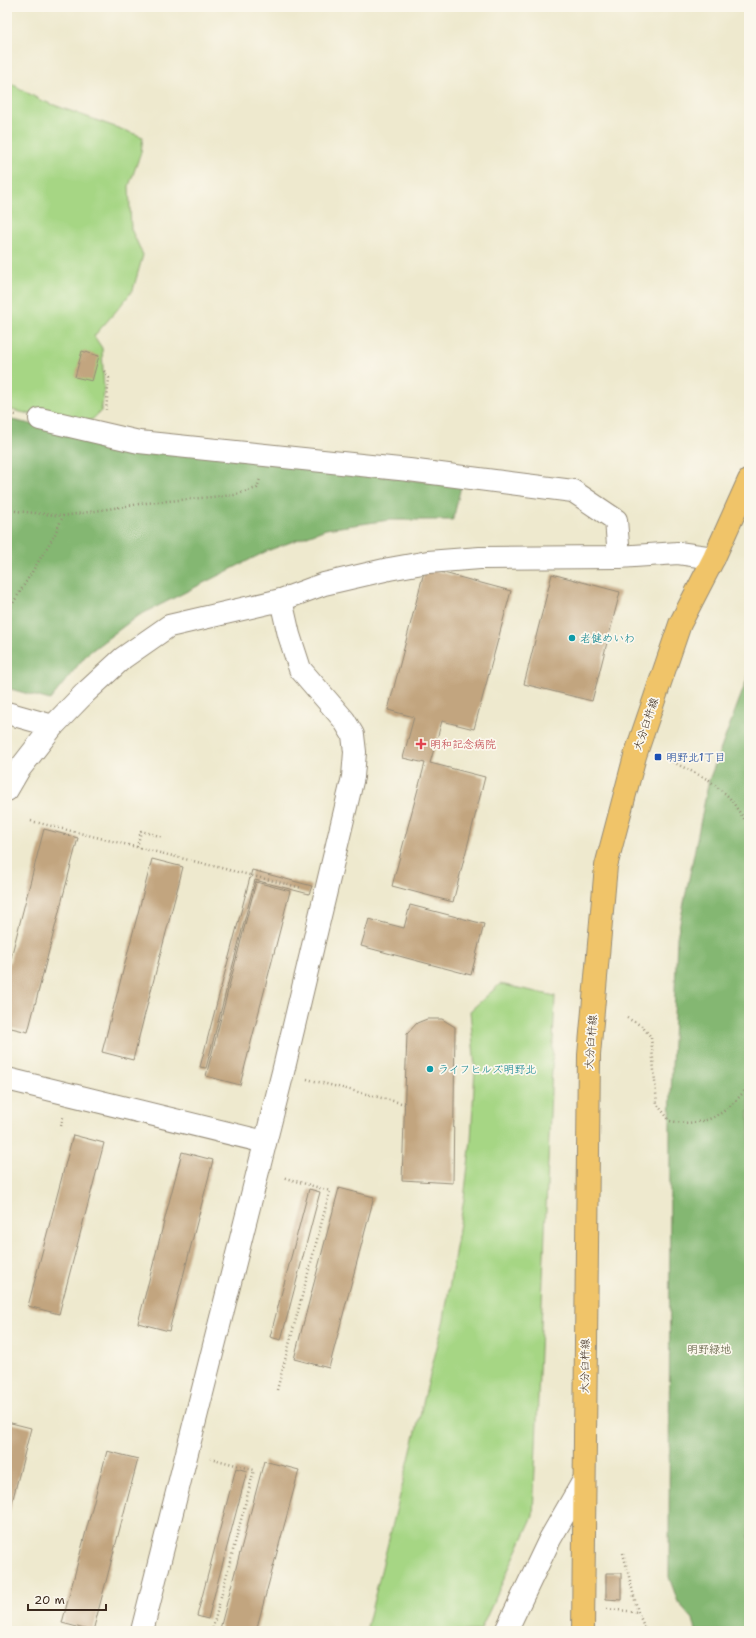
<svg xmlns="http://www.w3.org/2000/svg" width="756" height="1638" viewBox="0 0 756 1638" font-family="'Shantell Sans','Klee One',sans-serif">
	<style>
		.green { fill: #a6d684; stroke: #708051 }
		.forest { fill: #84b772; stroke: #607048 }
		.building { fill: #c2a57f }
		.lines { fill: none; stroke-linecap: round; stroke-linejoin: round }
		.street-casing { stroke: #948a76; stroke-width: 24 }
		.primary-casing { stroke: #948a76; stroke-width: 24 }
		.path { stroke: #948a76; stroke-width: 2.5; stroke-dasharray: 1 3; stroke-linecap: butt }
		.street { stroke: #fff; stroke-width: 22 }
		.primary { stroke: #f0c469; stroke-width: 22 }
		.culture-dot { fill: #0f9aa8; stroke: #fbf7ec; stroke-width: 1.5 }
		.health-dot { fill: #e0444e; stroke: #fbf7ec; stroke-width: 1.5 }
		.transit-dot { fill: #1a4fb4; stroke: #fbf7ec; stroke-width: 1.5 }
		.labels { text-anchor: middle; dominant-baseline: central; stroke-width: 3.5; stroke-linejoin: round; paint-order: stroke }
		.culture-label { font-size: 11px; fill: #0d838f; stroke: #fbf7ec; text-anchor: start }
		.street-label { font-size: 11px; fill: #3b2a1e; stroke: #fbf7ec }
		.health-label { font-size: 11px; fill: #be3a42; stroke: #fbf7ec; text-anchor: start }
		.transit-label { font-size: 11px; fill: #164399; stroke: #fbf7ec; text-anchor: start }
		.park-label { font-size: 11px; fill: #565538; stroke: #fbf7ec }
	</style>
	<rect width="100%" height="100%" fill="#fbf7ec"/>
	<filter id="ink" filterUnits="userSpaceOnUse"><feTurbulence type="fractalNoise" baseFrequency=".025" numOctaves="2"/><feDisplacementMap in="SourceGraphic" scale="8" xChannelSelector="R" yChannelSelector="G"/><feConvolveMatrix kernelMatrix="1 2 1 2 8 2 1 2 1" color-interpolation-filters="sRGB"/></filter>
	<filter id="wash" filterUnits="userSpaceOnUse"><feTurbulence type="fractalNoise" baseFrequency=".012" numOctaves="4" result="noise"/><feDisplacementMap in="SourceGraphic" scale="16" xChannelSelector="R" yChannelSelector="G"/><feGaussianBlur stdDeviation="0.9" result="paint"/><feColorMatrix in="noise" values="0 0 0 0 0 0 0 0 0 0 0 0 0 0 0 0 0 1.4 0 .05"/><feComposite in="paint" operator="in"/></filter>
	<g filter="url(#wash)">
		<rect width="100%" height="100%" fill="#eee9ce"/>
		<g class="green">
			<polygon points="7,81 40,100 143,137 141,152 129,186 131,229 143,255 133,290 117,310 94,336 102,348 104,393 101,411 93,419 80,425 7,409"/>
			<polygon points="500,984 555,996 533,1516 480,1631 366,1631 444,1319 464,1199 471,1140 475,1068 470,1011"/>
		</g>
		<g class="forest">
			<polygon points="7,419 139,447 461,486 453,520 389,520 326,529 267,551 136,617 87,654 50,700 7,688"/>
			<polygon points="749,674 749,1631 696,1631 693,1619 678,1602 669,1577 670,1121 677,937 709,780"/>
		</g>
		<g id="blocks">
			<g class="building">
				<polygon points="82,351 99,356 92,381 75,377"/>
				<polygon points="425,568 511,591 474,729 442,721 430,763 485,777 453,902 392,886 425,763 403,758 414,717 388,710"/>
				<polygon points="552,574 620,592 592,701 524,684"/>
				<polygon points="44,829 78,838 28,1032 7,1027 7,973"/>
				<polygon points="152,859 183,867 133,1060 102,1052"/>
				<polygon points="252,870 312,886 309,894 255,880 206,1068 200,1067"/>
				<polygon points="256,882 290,891 240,1085 206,1076"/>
				<polygon points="410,905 484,924 471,975 361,946 369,919 404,928"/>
				<polygon points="427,1019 442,1019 455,1027 453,1183 402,1180 407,1034 417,1023"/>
				<polygon points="73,1135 104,1143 59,1314 28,1306"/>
				<polygon points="182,1152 213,1160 169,1331 138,1323"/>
				<polygon points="339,1188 374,1197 329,1368 294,1359"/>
				<polygon points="309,1189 320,1192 281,1340 270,1337"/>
				<polygon points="7,1422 31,1428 8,1518 7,1518"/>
				<polygon points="107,1451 138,1459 93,1631 92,1631 62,1623"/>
				<polygon points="264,1461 299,1470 256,1631 227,1631 220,1629"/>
				<polygon points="236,1468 247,1471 208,1619 197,1616"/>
				<polygon points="606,1573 621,1573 621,1600 606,1599"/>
			</g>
		</g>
	</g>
	<g filter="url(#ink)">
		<use href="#blocks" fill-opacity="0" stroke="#948a76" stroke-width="1"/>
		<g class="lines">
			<defs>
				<g id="street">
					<polyline points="40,419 139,442 409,470 573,491 616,520 619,557"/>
					<polyline points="7,713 53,726"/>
					<polyline points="7,790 18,771 53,726 85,693 123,658 169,626 281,600 324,584 389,569 428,562 480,558 619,557 678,553 714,558"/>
					<polyline points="7,1079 265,1142"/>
					<polyline points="142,1631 283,1072 353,777 355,752 353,735 344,720 300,669 289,635 281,600"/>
					<polyline points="506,1631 550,1539 584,1480"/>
				</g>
				<polyline id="primary" points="583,1631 589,1055 606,866 635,756 680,624 714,558 749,480"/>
			</defs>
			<use href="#street" class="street-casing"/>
			<use href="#primary" class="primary-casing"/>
			<g class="path">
				<polyline points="104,371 109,378 106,410"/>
				<polyline points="7,413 16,415"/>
				<polyline points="7,510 63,516"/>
				<polyline points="7,613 54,536 63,516 146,503 234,495 257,488 260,479"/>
				<polyline points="673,762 709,780 729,797 749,826"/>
				<polyline points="31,821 302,888"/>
				<polyline points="137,847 141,831 163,837"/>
				<path d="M 627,1018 L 642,1026 L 651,1037 L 657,1104 L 670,1121 C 707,1128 728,1113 749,1085"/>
				<polyline points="307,1079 405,1104"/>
				<polyline points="61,1126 63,1117"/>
				<polyline points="277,1390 330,1191 282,1177"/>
				<polyline points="210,1458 254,1470 212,1631"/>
				<polyline points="623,1553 638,1612 646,1631"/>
				<polyline points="607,1609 638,1612"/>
			</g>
			<use href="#street" class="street"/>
			<use href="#primary" class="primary"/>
		</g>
	</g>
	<g class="culture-dot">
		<circle cx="572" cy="638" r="4"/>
		<circle cx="430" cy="1069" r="4"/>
	</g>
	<path class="health-dot" d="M419 738h4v4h4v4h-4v4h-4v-4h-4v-4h4z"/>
	<rect class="transit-dot" x="654" y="753" width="8" height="8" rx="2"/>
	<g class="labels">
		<g class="culture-label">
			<text x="580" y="638">老健めいわ</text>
			<text x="438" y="1069">ライフヒルズ明野北</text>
		</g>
		<g class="street-label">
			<text transform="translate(646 724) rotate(-71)">大分臼杵線</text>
			<text transform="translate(591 1042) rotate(-86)">大分臼杵線</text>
			<text transform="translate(585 1366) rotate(-89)">大分臼杵線</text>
		</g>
		<g class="health-label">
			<text x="430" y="744">明和記念病院</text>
		</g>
		<g class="transit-label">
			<text x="666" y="757">明野北1丁目</text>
		</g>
		<g class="park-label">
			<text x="709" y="1349">明野緑地</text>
		</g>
	</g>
	<rect width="756" height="1638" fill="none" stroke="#fbf7ec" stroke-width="24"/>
	<path d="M28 1604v6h78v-6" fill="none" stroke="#3b2a1e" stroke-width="2"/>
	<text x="34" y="1604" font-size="12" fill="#3b2a1e" stroke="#fbf7ec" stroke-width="3" paint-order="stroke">20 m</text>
</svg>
